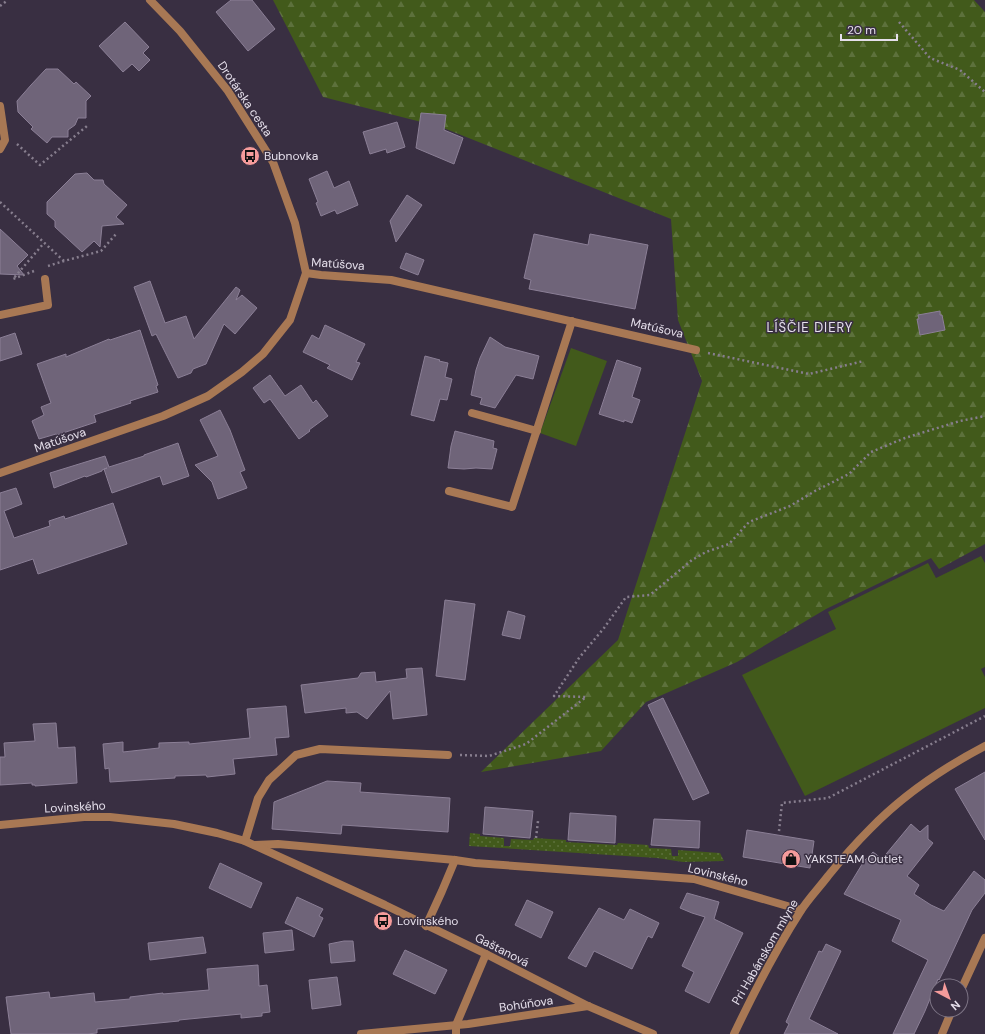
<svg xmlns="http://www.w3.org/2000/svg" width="985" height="1034" viewBox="0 0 985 1034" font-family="'DM Sans',sans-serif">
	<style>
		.grass { fill: url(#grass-dots) }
		.forest { fill: url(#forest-firs) }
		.pitch { fill: #425a1b }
		.building { fill: #6f6479; stroke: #8b7f96 }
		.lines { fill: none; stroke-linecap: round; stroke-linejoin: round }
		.path { stroke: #877e8e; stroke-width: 2.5; stroke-dasharray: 2 3; stroke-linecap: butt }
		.service { stroke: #a87854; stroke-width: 8 }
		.minor { stroke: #a87854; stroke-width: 8 }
		.tertiary { stroke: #a87854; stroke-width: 8 }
		.labels { text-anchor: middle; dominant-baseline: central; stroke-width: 3; stroke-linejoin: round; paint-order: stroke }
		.street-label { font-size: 12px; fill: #e5dfeb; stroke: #392f42 }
		.poi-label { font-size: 12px; fill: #e5dfeb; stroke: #392f42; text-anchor: start }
		.neighbourhood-label { font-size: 13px; letter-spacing: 1px; fill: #e5dfeb; stroke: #392f42 }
	</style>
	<defs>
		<pattern id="grass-dots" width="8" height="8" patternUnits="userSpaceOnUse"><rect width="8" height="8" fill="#425a1b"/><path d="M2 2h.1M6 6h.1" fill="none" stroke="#5d713c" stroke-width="1.8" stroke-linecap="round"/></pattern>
		<pattern id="forest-firs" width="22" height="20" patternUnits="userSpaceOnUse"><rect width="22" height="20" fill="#425a1b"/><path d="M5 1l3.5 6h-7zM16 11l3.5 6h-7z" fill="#5d713c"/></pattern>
	</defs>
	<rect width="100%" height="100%" fill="#392f42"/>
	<polygon class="grass" points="470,833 480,834 480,836 504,838 504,846 510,846 511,839 533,840 534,838 566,840 566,842 617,845 618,843 648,845 649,848 671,849 672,856 678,856 678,850 720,853 724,861 683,862 657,858 469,846"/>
	<polygon class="forest" points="273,0 974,0 985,12 985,544 939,569 931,558 826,609 737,662 646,702 601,751 481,772 618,640 702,381 678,320 671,219 441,127 323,97"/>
	<g class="pitch">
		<polygon points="571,348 607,361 576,446 540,433"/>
		<polygon points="981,556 985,563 985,667 981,669 985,677 985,708 805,796 742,675 836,629 828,612 928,563 936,578"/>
	</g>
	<g class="building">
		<polygon points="231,0 252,0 275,29 248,51 216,12"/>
		<polygon points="125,22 149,47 143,53 150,60 139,71 132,64 123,72 99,46"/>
		<polygon points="46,69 58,69 74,84 76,82 91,96 86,101 86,118 78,118 75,125 68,130 68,137 52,137 47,143 31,129 33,127 18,112 17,101 31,85"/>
		<polygon points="421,113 446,115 444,130 463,138 454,164 416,148"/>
		<polygon points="397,122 405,147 387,153 386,149 370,154 363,132"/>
		<polygon points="327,171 334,188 349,181 358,205 337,214 335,210 321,216 316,203 318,202 309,179"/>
		<polygon points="87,173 94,180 103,180 104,184 127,205 116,217 124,224 102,226 100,247 94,241 82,252 55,227 55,221 47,214 47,202 75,174"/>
		<polygon points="407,195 422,205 396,242 390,221"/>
		<polygon points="0,229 28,255 17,266 24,275 0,274"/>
		<polygon points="534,234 588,245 590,234 648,245 635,309 529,289 531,280 524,278"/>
		<polygon points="406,253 424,260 418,275 400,268"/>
		<polygon points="150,281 165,323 186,316 194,339 236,287 240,290 236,300 242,295 257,308 235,334 224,324 206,364 193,369 191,373 178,378 156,334 152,336 134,287"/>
		<polygon points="940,311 940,315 942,315 945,330 920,335 917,319 919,319 918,315"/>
		<polygon points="325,325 365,344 356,362 360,363 352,380 327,368 330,365 303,352 312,335 319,339"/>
		<polygon points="140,330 158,385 156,386 158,392 130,401 131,403 94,415 96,422 57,435 56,434 39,439 32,421 44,415 41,407 51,403 37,364 66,354 66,357 109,339 110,340"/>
		<polygon points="15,333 22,354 0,361 0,338"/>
		<polygon points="490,337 505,347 539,356 533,379 516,375 495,408 480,404 482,398 471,395 476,370 480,358"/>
		<polygon points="425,356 440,360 439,361 448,363 445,377 452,379 447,400 440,399 434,421 411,415"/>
		<polygon points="617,360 641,368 632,397 640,400 632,423 624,420 624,422 599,414"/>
		<polygon points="270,375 285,396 301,385 313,403 316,400 328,416 309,430 310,431 299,439 270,399 264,403 253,388"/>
		<polygon points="220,410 230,430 245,470 240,472 247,488 218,499 212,482 195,465 218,456 200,420"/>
		<polygon points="455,431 494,441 493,448 497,449 492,469 476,468 464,469 448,468 451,446"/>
		<polygon points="178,443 189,476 163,485 160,476 112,493 104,469 107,468 102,470 102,471 86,477 85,476 54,488 50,473 105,456 109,467 144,456 144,455"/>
		<polygon points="16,488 22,504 4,511 14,538 50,526 49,521 64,516 65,519 113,503 127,544 38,574 33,559 0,570 0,493"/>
		<polygon points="445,600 475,604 465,680 436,676"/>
		<polygon points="508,611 525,616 520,639 502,635"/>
		<polygon points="422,668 427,715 393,719 390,691 367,719 357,712 346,713 346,708 305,713 301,685 358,678 361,673 375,672 376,682 407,678 406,669"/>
		<polygon points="663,698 709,793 693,800 648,705"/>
		<polygon points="286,706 289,737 275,738 277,755 233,759 235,774 207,777 206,775 175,776 175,778 110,782 109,768 105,769 103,744 123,742 123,752 159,748 159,743 189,742 189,744 250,738 247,709"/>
		<polygon points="56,723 58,748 75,747 77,783 35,786 35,785 32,785 32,783 0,785 0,757 5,757 4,743 35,741 33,724"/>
		<polygon points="985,772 985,840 955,789"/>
		<polygon points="327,781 361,783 360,792 450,798 448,832 342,825 341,834 272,829 274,802"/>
		<polygon points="485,807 533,811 530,838 483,834"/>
		<polygon points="570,813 616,816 615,843 568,840"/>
		<polygon points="654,819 700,821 699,848 651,845"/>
		<polygon points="911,824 920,832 928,825 928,839 933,843 907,876 919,885 914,894 931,905 944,911 974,871 985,880 985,893 972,910 946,966 939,980 938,979 925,1011 914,1034 893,1034 928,960 892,941 901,920 844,894 864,861 873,852 882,859"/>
		<polygon points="747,830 814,841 810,868 743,857"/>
		<polygon points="220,863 262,883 251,908 209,888"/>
		<polygon points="687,893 719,902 714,919 743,933 709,1003 685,991 694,972 682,966 705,917 692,913 680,908"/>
		<polygon points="297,897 323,909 319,916 323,918 314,937 285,923"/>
		<polygon points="527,900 553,912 541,938 515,925"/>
		<polygon points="599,908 624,920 630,909 659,923 652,938 648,936 632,969 594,951 586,967 568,958"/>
		<polygon points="292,930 294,950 265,953 263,933"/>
		<polygon points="203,937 206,953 150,960 148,943"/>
		<polygon points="344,941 353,941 355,961 331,963 329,944"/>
		<polygon points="826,944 841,951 809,1019 838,1034 784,1034 789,1024 786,1022 796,1000 819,951 822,952"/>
		<polygon points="405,950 447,970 435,994 393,974"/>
		<polygon points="258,965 259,986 267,985 270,1012 262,1013 262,1016 241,1018 241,1014 179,1020 179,1021 97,1029 97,1033 87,1034 11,1034 6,997 49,992 50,998 94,993 95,1002 130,999 130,997 163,993 163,994 209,990 207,969"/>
		<polygon points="337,977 341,1005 312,1009 309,980"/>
	</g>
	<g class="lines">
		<g class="path">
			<polyline points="0,6 8,0"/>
			<polyline points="899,22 930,58 960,70 985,92"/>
			<polyline points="17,144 40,165 87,126"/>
			<polyline points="0,202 64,261"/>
			<polyline points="48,266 64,261 101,251 116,234"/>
			<polyline points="34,271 13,279 44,243"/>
			<polyline points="708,353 809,374 864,361"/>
			<polyline points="460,755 489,756 526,744 586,697 554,696 579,658 604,628 626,597 650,595 692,560 706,552 729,544 749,522 790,506 815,491 849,474 871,452 905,438 960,421 985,416"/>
			<polyline points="779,831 782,803 828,798 985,716"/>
			<polyline points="536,838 538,821"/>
		</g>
		<polyline class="service" points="0,315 48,305 45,279"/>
		<g class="minor">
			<polyline points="0,106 5,140 0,149"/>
			<polyline points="306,273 321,275 391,280 696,350"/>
			<polyline points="472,413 537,431"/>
			<polyline points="0,473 163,416 208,396 242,372 263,354 290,320 306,273 295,223 273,162 228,91 180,31 150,0"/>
			<polyline points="449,491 512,507 572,321"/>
			<polyline points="245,841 258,798 269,780 296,755 320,749 448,755"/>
			<polyline points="255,845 278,844 455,860 475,863 694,879 801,910"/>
			<polyline points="426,926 442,891 455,860"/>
			<polyline points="961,990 985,938"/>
			<polyline points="361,1034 468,1024 588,1006"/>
			<polyline points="456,1034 456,1025 486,954"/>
			<path d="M 734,1034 C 754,992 775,951 800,912 C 808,899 819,888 828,876 C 841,860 855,844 870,829 C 902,796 945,767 985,746"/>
			<polyline points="942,1034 952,1010"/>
		</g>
		<polyline class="tertiary" points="0,825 84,817 110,817 174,824 217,833 245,841 385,905 486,954 588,1006 653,1034"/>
	</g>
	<defs>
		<symbol id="bus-disc" viewBox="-11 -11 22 22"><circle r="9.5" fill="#f59b9b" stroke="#392f42"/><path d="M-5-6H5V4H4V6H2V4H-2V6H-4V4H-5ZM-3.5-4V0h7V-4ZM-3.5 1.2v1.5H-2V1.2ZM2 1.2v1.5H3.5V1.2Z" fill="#111"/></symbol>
		<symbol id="shop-disc" viewBox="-11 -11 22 22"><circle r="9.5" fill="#f59b9b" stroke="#392f42"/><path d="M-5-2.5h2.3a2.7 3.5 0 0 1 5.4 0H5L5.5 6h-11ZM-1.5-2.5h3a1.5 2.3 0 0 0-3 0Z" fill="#111"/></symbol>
	</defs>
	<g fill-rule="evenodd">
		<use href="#bus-disc" x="239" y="145" width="22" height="22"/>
		<use href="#shop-disc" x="780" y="848" width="22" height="22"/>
		<use href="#bus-disc" x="372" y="910" width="22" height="22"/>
	</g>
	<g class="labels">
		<g class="street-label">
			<text transform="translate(245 99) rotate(56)">Drotárska cesta</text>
			<text transform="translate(338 264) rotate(4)">Matúšova</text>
			<text transform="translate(657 328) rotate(13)">Matúšova</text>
			<text transform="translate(60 440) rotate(-19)">Matúšova</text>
			<text transform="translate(75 807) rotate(-3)">Lovinského</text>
			<text transform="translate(718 875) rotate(14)">Lovinského</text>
			<text transform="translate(502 950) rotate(27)">Gaštanová</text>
			<text transform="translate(765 952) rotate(-60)">Pri Habánskom mlyne</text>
			<text transform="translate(526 1004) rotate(-8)">Bohúňova</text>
		</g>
		<g class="poi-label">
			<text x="264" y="156">Bubnovka</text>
			<text x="805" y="859">YAKSTEAM Outlet</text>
			<text x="397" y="921">Lovinského</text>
		</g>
		<g class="neighbourhood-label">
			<text x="810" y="327">LÍŠČIE DIERY</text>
		</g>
	</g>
	<g transform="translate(949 998) rotate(139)"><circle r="19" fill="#392f42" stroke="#7e7586"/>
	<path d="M0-3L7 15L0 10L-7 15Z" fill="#f59b9b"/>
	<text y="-6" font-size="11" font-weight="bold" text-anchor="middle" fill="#e5dfeb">N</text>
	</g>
	<path d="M841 34v6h56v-6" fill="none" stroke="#e5dfeb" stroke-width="2"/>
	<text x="847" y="34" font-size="12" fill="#e5dfeb" stroke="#392f42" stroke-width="3" paint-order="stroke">20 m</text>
</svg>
